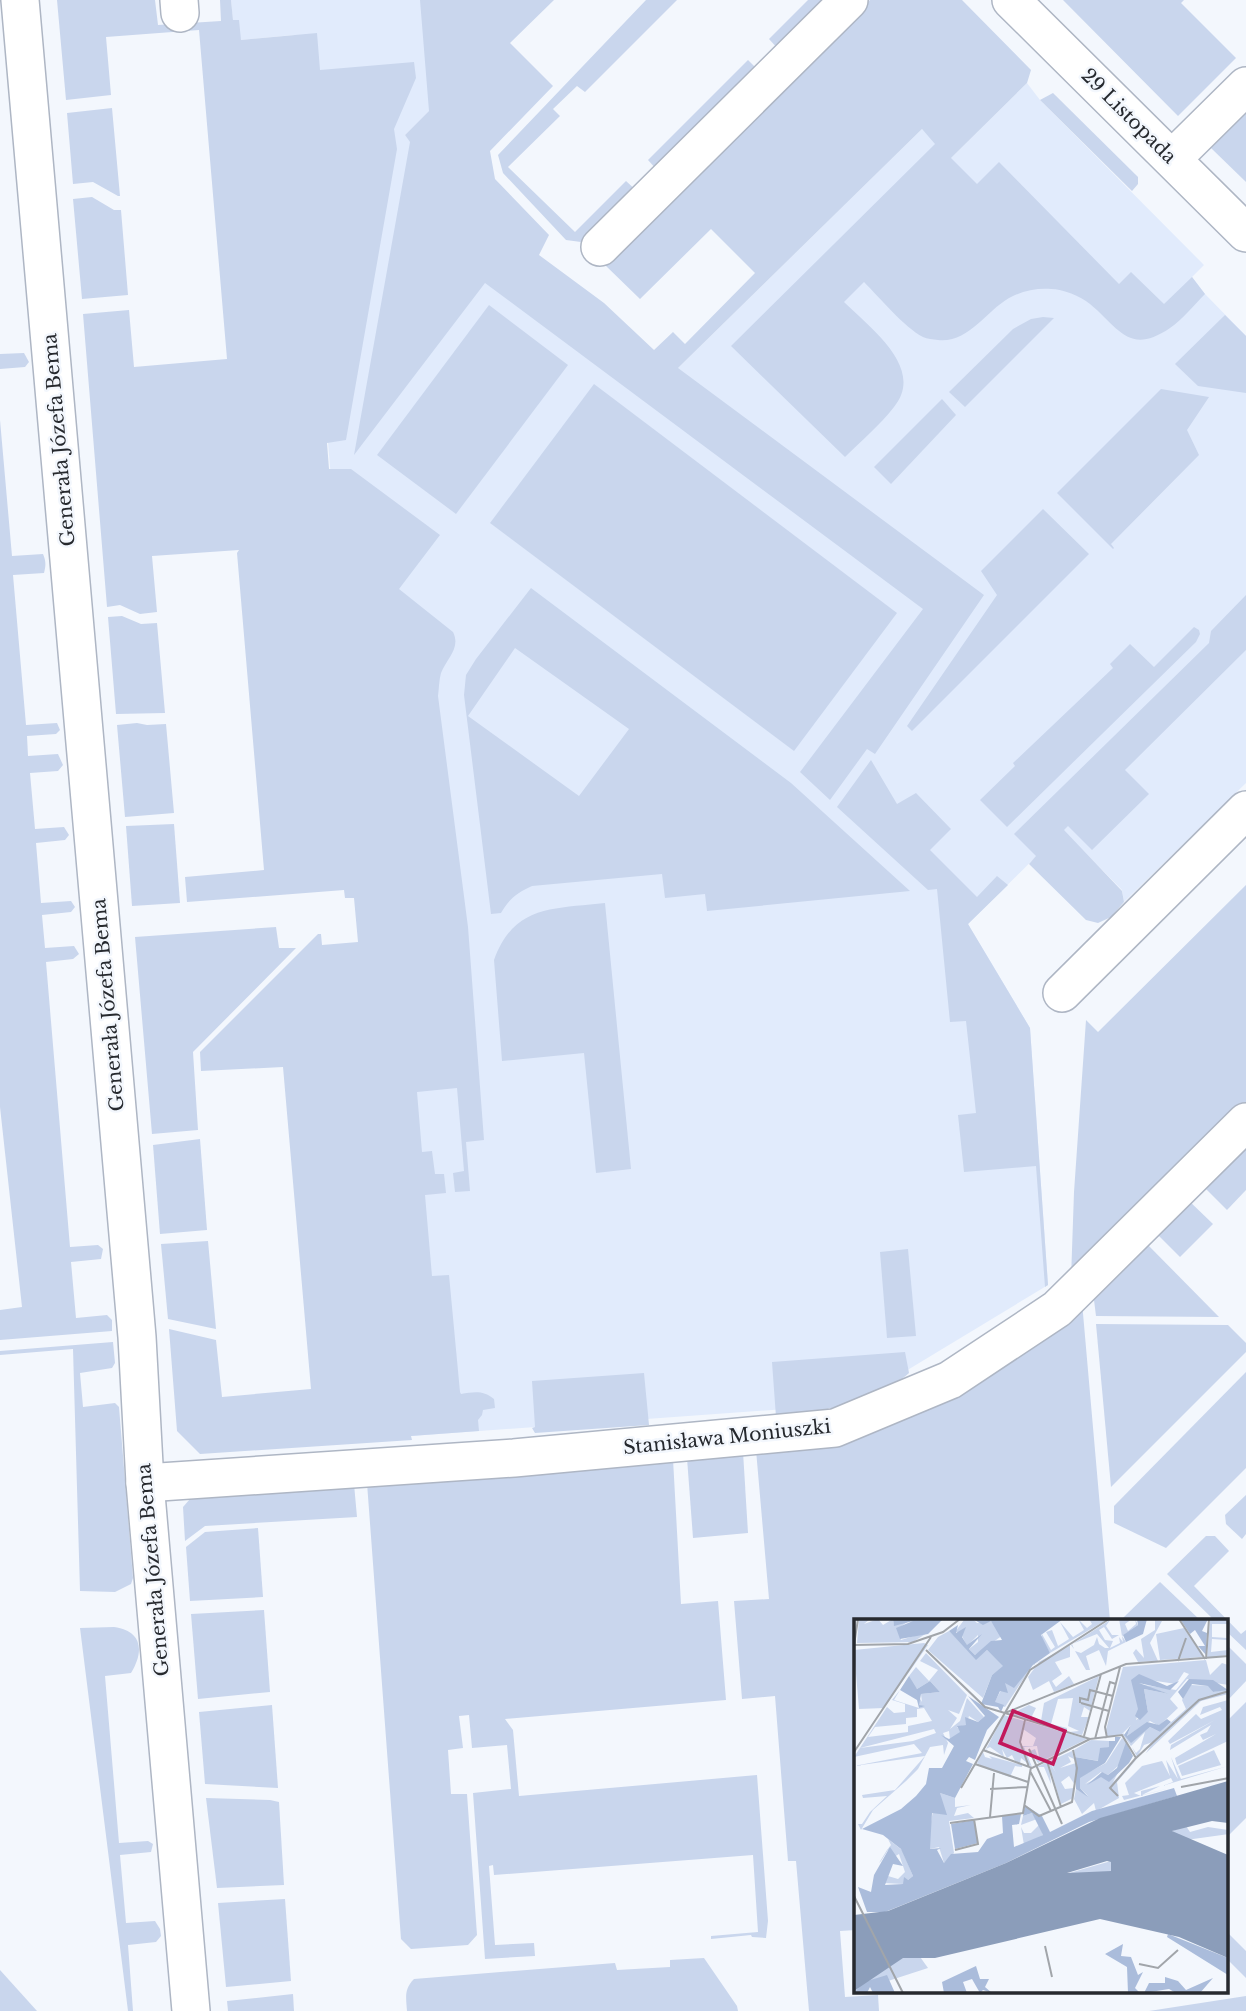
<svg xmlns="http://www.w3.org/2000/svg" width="1246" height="2011" viewBox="0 0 1246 2011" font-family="'Libre Baskerville',serif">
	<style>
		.built { fill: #e1ebfc }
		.green { fill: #c9d6ed; fill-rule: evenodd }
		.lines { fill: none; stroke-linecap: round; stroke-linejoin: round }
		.minor-casing { stroke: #aeb6c4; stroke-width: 40 }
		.minor { stroke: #fff; stroke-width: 37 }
		.labels { text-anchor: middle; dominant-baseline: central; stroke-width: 5; stroke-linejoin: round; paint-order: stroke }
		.street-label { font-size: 19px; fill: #26292e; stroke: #f3f7fd }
		.inset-road { fill: none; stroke: #a1a5aa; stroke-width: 2 }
		.view { fill: #c2185b; fill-opacity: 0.15; stroke: #c2185b; stroke-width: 3.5 }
		.inset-edge { fill: none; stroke: #26292e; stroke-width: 3.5 }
	</style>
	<rect width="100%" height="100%" fill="#f3f7fd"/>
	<polygon class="built" points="231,0 542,0 405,135 464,209 678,368 922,129 951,158 1027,83 1040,100 1204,265 1192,277 1205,294 1246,336 1246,783 1124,902 1122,890 1063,830 968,924 1030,1028 1048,1285 886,1383 826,1406 411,1436 294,35 241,40 233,21"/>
	<g class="green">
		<path d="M 57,0 L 155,0 L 158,25 L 221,21 L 220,0 L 231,0 L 233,20 L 239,20 L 241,40 L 317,33 L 320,70 L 414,62 L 416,78 L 394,129 L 397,149 L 346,440 L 327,443 L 329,469 L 351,469 L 440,535 L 399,589 L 453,632 C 461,648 447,658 441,673 C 439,680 439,688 438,696 L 468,927 L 484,1140 L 466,1142 L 470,1191 L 455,1192 L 453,1173 L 464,1171 L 457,1088 L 417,1092 L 422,1152 L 432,1151 L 435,1174 L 444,1174 L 446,1193 L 425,1195 L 432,1276 L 449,1275 L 460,1392 L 461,1394 C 474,1392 483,1390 494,1399 L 495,1408 L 483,1410 L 482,1415 L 478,1420 L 479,1431 L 411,1436 L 412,1440 L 200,1454 L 177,1431 L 169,1329 L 216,1340 L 222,1397 L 311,1389 L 283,1067 L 201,1071 L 200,1052 L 318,934 L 321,934 L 322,945 L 358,942 L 354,898 L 345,898 L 344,890 L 187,902 L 185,877 L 264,870 L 237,553 L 239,550 L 152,556 L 157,612 L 140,614 L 120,605 L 107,607 L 83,314 L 129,310 L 134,367 L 227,359 L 199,30 L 106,37 L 111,95 L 66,100 Z"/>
		<path d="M 420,0 L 554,0 L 510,43 L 553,86 L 490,151 L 495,179 L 549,235 L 539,255 L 604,303 L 654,350 L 673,332 L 685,344 L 755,273 L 711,229 L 640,299 L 605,265 L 870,0 L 962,0 L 1031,70 L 1027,83 L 951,158 L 977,184 L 999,162 L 1119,284 L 1131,272 L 1164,304 L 1192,277 L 1205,294 C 1194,305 1183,319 1170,328 C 1129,356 1119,328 1090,304 C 1080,296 1063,289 1051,289 C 1036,288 1022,291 1009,298 C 985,312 969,343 938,340 C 933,339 927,339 923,337 C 904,327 880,298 864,282 L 844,302 C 869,327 926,368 894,407 C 880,425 861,441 845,457 L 731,346 L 935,144 L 922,129 L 678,368 L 984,595 L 875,754 L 867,749 L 830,800 L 800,772 L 923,609 L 485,283 L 354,455 L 410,142 L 405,135 L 429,111 Z"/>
		<polygon points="646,0 677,0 585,92 577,86 553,109 560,116 508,167 575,232 626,181 639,193 595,236 581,242 566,240 503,173 498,155"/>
		<polygon points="808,0 834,0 780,51 769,39"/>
		<polygon points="1063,0 1184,0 1181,3 1236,58 1178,116"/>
		<polygon points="748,60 759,71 658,171 648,160"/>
		<polygon points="1053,93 1138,177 1138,184 1132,191 1040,100"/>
		<polygon points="112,108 120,196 118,196 93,182 73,184 67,113"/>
		<polygon points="1246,113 1246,182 1211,148"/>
		<polygon points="92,197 114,210 121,210 128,295 82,299 73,199"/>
		<polygon points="489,305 568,365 456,514 377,455"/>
		<polygon points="1225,315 1246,336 1246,393 1198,386 1175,364"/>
		<polygon points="1043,317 1054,318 965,407 949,392 1013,329 1031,319"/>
		<polygon points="24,353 29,362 25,367 0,369 0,354"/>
		<polygon points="594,384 897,613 794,751 490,523"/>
		<polygon points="1161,389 1209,397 1187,430 1199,455 1111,544 1114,548 1113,549 1057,493"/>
		<polygon points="942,399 956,415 891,484 874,467"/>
		<path d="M 0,420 L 12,556 L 43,554 C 46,561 46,565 44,573 L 13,575 L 26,725 L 57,723 L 60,730 L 56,734 L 27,736 L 28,756 L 58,754 L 63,765 L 58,771 L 30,773 L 35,829 L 64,827 L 69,835 L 65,840 L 36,843 L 41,903 L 71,901 L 75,907 L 71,912 L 42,915 L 45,948 L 74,946 L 79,954 L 73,959 L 46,962 L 70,1247 L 98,1245 L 103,1249 L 101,1259 L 71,1262 L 76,1318 L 107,1315 L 112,1320 L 112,1331 L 0,1340 L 0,1310 L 22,1307 L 0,1107 Z"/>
		<polygon points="1043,509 1089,554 912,731 907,726 997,595 981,571"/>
		<path d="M 531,588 L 791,783 L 910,891 L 707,911 L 705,894 L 665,898 L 662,874 L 532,886 C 518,892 509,899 501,913 L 491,914 L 464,695 L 466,675 L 476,659 ZM 515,648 L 629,729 L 579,796 L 468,716 Z"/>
		<polygon points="1246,595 1246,650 1125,770 1149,794 1092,850 1068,826 1064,830 1122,891 1124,902 1111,917 1098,923 1086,920 1029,864 1036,856 1014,834 1209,643 1211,631"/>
		<polygon points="122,616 141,624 157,623 165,713 116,714 108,617"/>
		<polygon points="1194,627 1199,630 1200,634 1196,642 1007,827 980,800 1015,766 1013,763 1113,668 1110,664 1130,644 1154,667"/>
		<polygon points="137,723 147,725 166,724 174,813 125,817 117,725"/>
		<polygon points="871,760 897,804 916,793 951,829 930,850 977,897 997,876 1008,885 968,924 1030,1028 1048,1285 1045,1287 1036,1166 964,1172 958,1115 976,1113 966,1021 950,1022 937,889 928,890 837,807"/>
		<polygon points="174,824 180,903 132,906 126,826"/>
		<polygon points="1246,885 1246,1103 1071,1279 1074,1192 1086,1020 1098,1032"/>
		<path d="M 605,903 L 631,1169 L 596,1173 L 584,1053 L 502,1061 L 494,960 C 514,904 555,909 605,903 Z"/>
		<polygon points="276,927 279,948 296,948 193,1052 198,1130 152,1134 135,937"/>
		<polygon points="1246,1138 1246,1190 1227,1210 1201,1184"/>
		<polygon points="200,1139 207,1230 160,1234 153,1145"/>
		<polygon points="1186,1198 1213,1224 1180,1257 1154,1231"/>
		<polygon points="208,1241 216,1329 168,1319 161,1244"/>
		<polygon points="1145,1242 1219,1317 1096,1316 1093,1292"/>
		<polygon points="908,1249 916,1336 887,1338 880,1252"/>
		<polygon points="1082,1302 1110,1621 856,1621 856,1930 840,1931 845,1997 878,1995 879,2011 809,2011 796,1861 788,1861 775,1696 742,1699 734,1601 769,1599 756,1450"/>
		<polygon points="1096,1324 1228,1325 1246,1343 1246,1352 1111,1487"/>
		<polygon points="113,1342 115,1363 112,1368 80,1373 83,1407 115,1403 119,1407 133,1578 131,1584 115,1592 80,1591 73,1349 0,1355 0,1351"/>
		<path d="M 905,1352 L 909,1373 C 899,1382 889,1386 876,1392 C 841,1407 815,1414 776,1417 L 772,1362 Z"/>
		<polygon points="1246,1372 1246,1468 1166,1548 1114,1523 1114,1506"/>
		<polygon points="644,1373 649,1425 535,1433 532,1428 535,1427 532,1381"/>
		<polygon points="743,1452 748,1533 693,1538 687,1458"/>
		<polygon points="673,1459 681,1604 718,1601 726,1700 505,1719 513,1730 519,1796 757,1775 768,1921 766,1938 752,1937 751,1935 711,1939 711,1936 758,1932 753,1855 494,1875 493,1865 489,1866 495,1945 534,1943 535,1956 485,1959 473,1793 511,1789 507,1745 472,1748 469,1715 459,1716 463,1748 448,1750 451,1794 467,1794 477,1935 468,1945 411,1949 401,1939 367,1483"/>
		<polygon points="354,1484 357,1517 205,1526 185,1541 183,1507 190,1499 197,1495"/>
		<polygon points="1246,1495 1246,1534 1242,1539 1226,1524 1225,1515"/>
		<polygon points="258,1528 263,1597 190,1601 186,1547 205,1532"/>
		<polygon points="1206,1536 1215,1536 1229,1551 1194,1586 1241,1634 1246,1630 1246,1650 1227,1632 1227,1621 1215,1621 1167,1574"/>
		<polygon points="1160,1582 1201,1621 1124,1621 1123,1618"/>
		<polygon points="264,1610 270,1692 198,1699 191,1614"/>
		<path d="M 114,1627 C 143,1631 144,1652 131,1673 L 105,1676 L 119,1843 L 148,1841 L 153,1844 L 151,1852 L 120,1855 L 126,1923 L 155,1921 L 160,1929 L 161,1936 L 156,1942 L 128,1945 L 133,2011 L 128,2011 L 80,1628 Z"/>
		<polygon points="1227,1645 1246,1664 1246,1681 1227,1701"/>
		<polygon points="1246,1702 1246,1818 1227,1837 1227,1721"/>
		<polygon points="272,1705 278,1788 205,1784 199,1712"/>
		<polygon points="206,1798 270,1800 279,1802 284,1885 217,1888"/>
		<polygon points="285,1899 291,1981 226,1987 218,1903"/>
		<polygon points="1227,1932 1246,1951 1246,1978 1227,1959"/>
		<path d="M 704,1958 L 737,2006 L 738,2011 L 407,2011 C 406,1997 404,1989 414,1979 L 615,1963 L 617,1970 L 670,1967 L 670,1960 Z"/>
		<polygon points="0,1970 37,2011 0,2011"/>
		<polygon points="293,1994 294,2011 228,2011 227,2001"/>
		<polygon points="1246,1996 1246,2011 1149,2011"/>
	</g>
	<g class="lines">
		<defs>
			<g id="minor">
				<polyline points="20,0 137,1337 145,1483 191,2011"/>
				<polyline points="179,0 180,13"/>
				<polyline points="1011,0 1246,233"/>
				<polyline points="1172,159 1246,86"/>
				<polyline points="600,247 849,0"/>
				<polyline points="1062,993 1246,810"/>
				<polyline points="145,1483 514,1458 835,1428 950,1380 1057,1309 1246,1122"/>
			</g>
		</defs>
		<use href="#minor" class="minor-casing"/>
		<use href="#minor" class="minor"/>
	</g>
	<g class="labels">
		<g class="street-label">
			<text transform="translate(1129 116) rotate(45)">29 Listopada</text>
			<text transform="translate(59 440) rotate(-95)">Generała Józefa Bema</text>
			<text transform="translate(108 1005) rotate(-95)">Generała Józefa Bema</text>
			<text transform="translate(727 1437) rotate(-6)">Stanisława Moniuszki</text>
			<text transform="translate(153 1570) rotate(-95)">Generała Józefa Bema</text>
		</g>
	</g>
	<g transform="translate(854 1619)">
		<rect width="374" height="374" fill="#f3f7fd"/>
		<path d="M 5,0 L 16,0 L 10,5 L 24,0 L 29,6 L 39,0 L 40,6 L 58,0 L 43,10 L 47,21 L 76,12 L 59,23 L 3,24 ZM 119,0 L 123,4 L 137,2 L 149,16 L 121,36 L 115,30 L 124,23 L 124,16 L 113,27 L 106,13 L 101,13 L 110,1 ZM 224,0 L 233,9 L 238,5 L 235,0 L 254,0 L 196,34 L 187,19 L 188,15 L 197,31 L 201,28 L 192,13 L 198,11 L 204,27 L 215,20 L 206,3 L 219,18 L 230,11 ZM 265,0 L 278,0 L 271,5 L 274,12 L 282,5 L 281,0 L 284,6 L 268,17 L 272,23 L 254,32 L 252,47 L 245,31 L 232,37 L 236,51 L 232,51 L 221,32 L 227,34 L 240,26 L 243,18 L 245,25 L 251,29 L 255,29 L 243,15 L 218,25 L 220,30 L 217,26 L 256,1 L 252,7 L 258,16 L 265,16 L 258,20 L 250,8 L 245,11 L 251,21 L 259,22 L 256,29 L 266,24 L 265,18 L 269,23 ZM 356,0 L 374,0 L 374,5 L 358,5 L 358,18 L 373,19 L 374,13 L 374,26 L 373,21 L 358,20 L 357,33 L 374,31 L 374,36 L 353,39 ZM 301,1 L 308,2 L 296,24 L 304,42 L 284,43 L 279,34 L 282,30 L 290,39 L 287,20 L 301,11 ZM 330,9 L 349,38 L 306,41 L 302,15 ZM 95,12 L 122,40 L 133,31 L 150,47 L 138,56 L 129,79 L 74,31 L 84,18 ZM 70,24 L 74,26 L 30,89 L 5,90 L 0,31 ZM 216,26 L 216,38 L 201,43 L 208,55 L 198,62 L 202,68 L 215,57 L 220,65 L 200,73 L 195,62 L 179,71 L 174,58 L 185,43 L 179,46 ZM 72,34 L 113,76 L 105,95 L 94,91 L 103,99 L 96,110 L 106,102 L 113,79 L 130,98 L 124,103 L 115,97 L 112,106 L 103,108 L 107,113 L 96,120 L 95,112 L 89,114 L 94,124 L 90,136 L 89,126 L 76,128 L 64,150 L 52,162 L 19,191 L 7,211 L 4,205 L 8,205 L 16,193 L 33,177 L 9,179 L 8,176 L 41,171 L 71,137 L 0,147 L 68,134 L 60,125 L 0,138 L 33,88 L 40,94 L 51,93 L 51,85 L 38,81 L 46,71 L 40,81 L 65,89 L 70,87 L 65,87 L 63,75 L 68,83 L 67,75 L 86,73 L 76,62 L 63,70 L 55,63 L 55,57 L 62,48 L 75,62 L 84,51 L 66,42 ZM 70,89 L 78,102 L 54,107 L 54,113 L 14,118 L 21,108 L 52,105 L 52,99 L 63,98 L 63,90 ZM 80,110 L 82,114 L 59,122 L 6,129 ZM 352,41 L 356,56 L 368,44 L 374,46 L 375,66 L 333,60 L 316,80 L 324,89 L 305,107 L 296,102 L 273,117 L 277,106 L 268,115 L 254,118 L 252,111 L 269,48 ZM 330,53 L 335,55 L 322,71 L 284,65 L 315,75 L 290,70 L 294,93 L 282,101 L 285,92 L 280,67 L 289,60 L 322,65 ZM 178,47 L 151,88 L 140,84 L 151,64 ZM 245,57 L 236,92 L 230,88 L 227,98 L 235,98 L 228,116 L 215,113 L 225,112 L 214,107 L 219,79 L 204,80 L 197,105 L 213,109 L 213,112 L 155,96 L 175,86 L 182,89 L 177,99 L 187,102 L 190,84 ZM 337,66 L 355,67 L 359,73 L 373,70 L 374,75 L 347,82 L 292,134 L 299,123 L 290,126 L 283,138 L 278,128 L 282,134 L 286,130 L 291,113 L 277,127 L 269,116 L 269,114 L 277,123 L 296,108 L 306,113 L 332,90 L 328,81 ZM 374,81 L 374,122 L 323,146 L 321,139 L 362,115 L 349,121 L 346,116 L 353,113 L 357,106 L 316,131 L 317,126 L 361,101 L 316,125 L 314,122 L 342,95 L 347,100 L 368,91 L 366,88 L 346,96 L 349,88 ZM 150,96 L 170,102 L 166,127 L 179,127 L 182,119 L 169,110 L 172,102 L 212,114 L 209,118 L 213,114 L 233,120 L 184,144 L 176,132 L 181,130 L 186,143 L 183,127 L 170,128 L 178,148 L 167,139 L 166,144 L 161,142 L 158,136 L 153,139 L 148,130 L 150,138 L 136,128 L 132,130 L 136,134 L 131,132 ZM 268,119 L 273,123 L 265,146 L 254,156 L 247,153 L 231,165 L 248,157 L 255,162 L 266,150 L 259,163 L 283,140 L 263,163 L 265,179 L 242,192 L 240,184 L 228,195 L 220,180 L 222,170 L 234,177 L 226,169 L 226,158 L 252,144 ZM 237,121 L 255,122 L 256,128 L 246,130 L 245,142 L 221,138 L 220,131 ZM 360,131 L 367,146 L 328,157 L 324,147 ZM 218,132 L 220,140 L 214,137 L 217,143 L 206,149 L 222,144 L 221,166 L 215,157 L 207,163 L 211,170 L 220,169 L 219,179 L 207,185 L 195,145 L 197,165 L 190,148 L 183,148 L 195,142 L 202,154 L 196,142 ZM 129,133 L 131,138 L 138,140 L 135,137 L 168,146 L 168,148 L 161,147 L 156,158 L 133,150 L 123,144 ZM 317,138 L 327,160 L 374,147 L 308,167 L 319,163 L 317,159 L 280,174 L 287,177 L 287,172 L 306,167 L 288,176 L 316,169 L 270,181 L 268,177 L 275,176 L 271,164 L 288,147 L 308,142 L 316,157 L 312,141 L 324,160 ZM 86,174 L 101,179 L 101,188 L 117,186 L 103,189 L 100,197 L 114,194 L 120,199 L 95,202 L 100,234 L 90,244 L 85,228 L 76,230 L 75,213 L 79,192 L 88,193 ZM 178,194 L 184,200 L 189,216 L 170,226 L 167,208 L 170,214 L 177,214 L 185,206 L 183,200 L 167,206 L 169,197 ZM 332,207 L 336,213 L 354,208 L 374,211 L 375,215 L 332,221 L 318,212 ZM 34,220 L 48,231 L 59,257 L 49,265 L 30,264 L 34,257 L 44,260 L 51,253 L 45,235 L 40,238 L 34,231 L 27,242 L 25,244 L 33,231 L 37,226 ZM 257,242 L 257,252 L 245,256 L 212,255 ZM 49,314 L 74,349 L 0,373 L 0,341 Z" fill="#c9d6ed" fill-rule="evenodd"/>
		<path d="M 39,0 L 89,0 L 74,15 L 46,20 L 42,9 L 59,2 L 40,7 ZM 119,0 L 209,0 L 187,16 L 196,34 L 179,46 L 160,69 L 151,64 L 154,74 L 146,72 L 141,83 L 150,86 L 147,93 L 144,88 L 127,85 L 138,56 L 149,47 L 133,31 L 122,41 L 95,12 L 104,6 L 102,14 L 112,8 L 108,18 L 113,26 L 128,15 L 115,30 L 121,36 L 137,22 L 148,21 L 137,2 L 129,6 ZM 283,0 L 293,0 L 289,15 L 272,23 L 269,16 L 284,6 ZM 326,0 L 354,0 L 348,12 L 353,14 L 352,36 L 344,27 L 351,27 L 341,11 L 336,15 ZM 285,55 L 313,67 L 325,62 L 316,71 L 285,64 L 315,75 L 290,70 L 294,93 L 286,101 L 281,97 L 284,90 L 277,61 ZM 55,57 L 63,70 L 76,62 L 86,73 L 67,75 L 65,86 L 71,87 L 65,89 L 63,81 L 46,71 ZM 335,60 L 359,61 L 374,71 L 359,73 L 354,67 L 338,65 L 329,80 L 324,73 ZM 114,77 L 145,98 L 133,111 L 121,141 L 115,138 L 112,142 L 119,145 L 101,179 L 86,174 L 93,196 L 78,194 L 76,230 L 87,229 L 83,231 L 90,244 L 97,235 L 124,233 L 133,220 L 149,214 L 148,197 L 167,195 L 165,205 L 158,206 L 160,228 L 189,216 L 178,194 L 169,197 L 171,186 L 188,197 L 196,213 L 238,192 L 320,169 L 323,177 L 235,203 L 152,244 L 31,293 L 13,293 L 4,268 L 17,273 L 20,256 L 36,228 L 49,247 L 39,245 L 31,266 L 49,265 L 50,258 L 54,261 L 59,257 L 47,230 L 29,216 L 8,210 L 47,190 L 62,177 L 72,165 L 75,149 L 88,149 L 100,127 L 87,116 L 95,120 L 106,113 L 103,107 L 112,106 L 111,98 L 124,103 L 131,97 ZM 313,100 L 317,103 L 306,113 L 296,108 L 277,124 L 270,116 L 277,106 L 273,117 L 293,103 L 305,106 ZM 261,118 L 267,118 L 251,144 L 226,159 L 226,169 L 234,178 L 222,170 L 221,138 L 244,142 L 246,129 L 255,128 L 255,122 L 261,122 ZM 272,123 L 279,137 L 275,144 L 255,163 L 247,158 L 233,166 L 248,153 L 254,156 L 263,149 ZM 120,201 L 124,224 L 101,230 L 97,205 ZM 314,315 L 374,339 L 374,356 L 313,318 ZM 269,325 L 267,337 L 277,338 L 284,356 L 289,353 L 281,369 L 286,374 L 274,374 L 273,348 L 251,335 ZM 122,347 L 126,360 L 135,360 L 131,368 L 138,374 L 129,371 L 126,374 L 118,360 L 109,363 L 113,374 L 90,374 L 88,363 ZM 33,356 L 41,374 L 19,374 L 16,368 L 13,374 L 0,374 L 10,363 ZM 311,358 L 324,362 L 332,371 L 359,359 L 346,374 L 322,374 L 315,370 L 290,374 L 295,364 L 311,364 Z" fill="#aabcdb"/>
		<path d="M 374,162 L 374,204 L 358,202 L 318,212 L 374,236 L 374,339 L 325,318 L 246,300 L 81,339 L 49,339 L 0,372 L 0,296 L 34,292 L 152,244 L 246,199 ZM 253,242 L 257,243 L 257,252 L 213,254 Z" fill="#8b9dba" fill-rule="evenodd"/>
		<path class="inset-road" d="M 325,0 L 351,40M 0,26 L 54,25 L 89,13 L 106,0M 0,26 L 4,0M 72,31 L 131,88 L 236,120 L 268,116 L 282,139M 352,40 L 355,0M 324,42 L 332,19M 226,84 L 226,79 L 234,81 L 236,71 L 259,77M 227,84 L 255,92M 151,94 L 272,45 L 375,37M 171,101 L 166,123 L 175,148M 230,117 L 247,55M 253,119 L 251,108 L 266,48M 241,120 L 256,63 L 262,65M 175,130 L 208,205M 129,131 L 178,149 L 236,120M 0,133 L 77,18M 193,142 L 207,188M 121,145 L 174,163M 176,152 L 197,192M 327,168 L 375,159M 107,169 L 176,51 L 255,0M 136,170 L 173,168M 264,177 L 256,169 L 281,140 L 345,81 L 375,72M 170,186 L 185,197 L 218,183 L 223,149 L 219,131M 136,198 L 140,154M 96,204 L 169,194 L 177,148M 101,231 L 124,225 L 120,200M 0,277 L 49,374M 191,327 L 198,358M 285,345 L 304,349 L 324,331"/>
		<path class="view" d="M 159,92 L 211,112 L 199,145 L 146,124 Z"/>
		<rect width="374" height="374" class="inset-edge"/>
	</g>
</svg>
